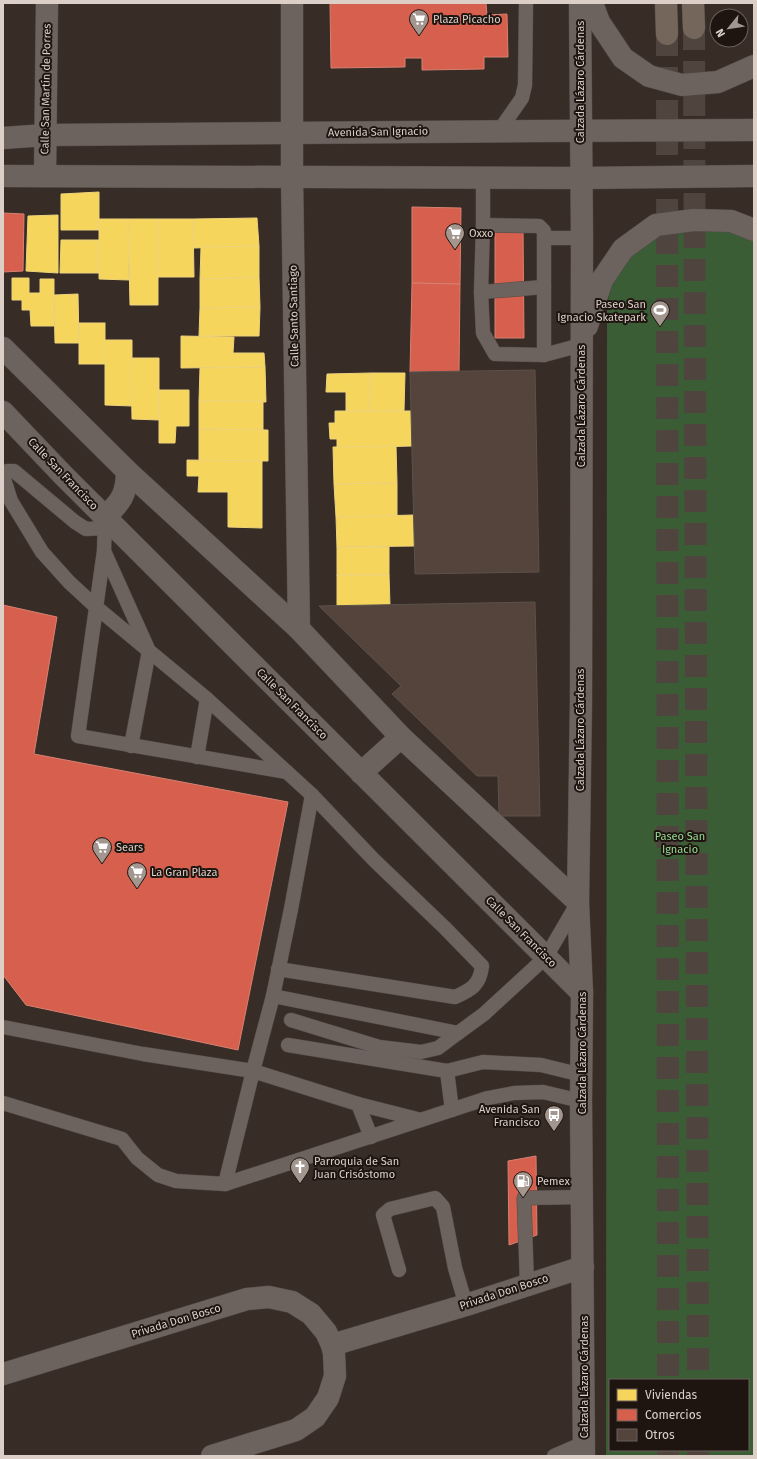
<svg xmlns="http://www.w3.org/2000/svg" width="757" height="1459" viewBox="0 0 757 1459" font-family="'Fira Sans',sans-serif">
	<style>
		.green { fill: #3a5d36; fill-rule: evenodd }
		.homes { fill: #f6d55c; stroke: #eed37c }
		.shops { fill: #d6604d; stroke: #d88172 }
		.building { fill: #54443c; stroke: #5b524d }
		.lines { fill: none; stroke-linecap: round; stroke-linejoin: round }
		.motorway-tunnel { stroke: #50443e; stroke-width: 22; stroke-dasharray: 22 11; stroke-linecap: butt }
		.service-casing { stroke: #534945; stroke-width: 15 }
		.minor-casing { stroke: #534945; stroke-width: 23 }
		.tertiary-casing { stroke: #534945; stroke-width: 23 }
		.motorway-casing { stroke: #534945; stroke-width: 23 }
		.service { stroke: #6c635f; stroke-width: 14 }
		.minor { stroke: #6c635f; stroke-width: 22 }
		.tertiary { stroke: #6c635f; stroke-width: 22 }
		.motorway { stroke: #75665c; stroke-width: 22 }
		.labels { text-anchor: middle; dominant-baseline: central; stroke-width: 4; stroke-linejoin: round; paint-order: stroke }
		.poi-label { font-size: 11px; fill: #dbcfc8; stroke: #1e1511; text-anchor: start }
		.street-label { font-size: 11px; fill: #dbcfc8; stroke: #1e1511 }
		.park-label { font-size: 11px; fill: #94d892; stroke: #1e1511 }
	</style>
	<rect width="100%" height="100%" fill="#372c26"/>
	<path class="green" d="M 710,228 L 746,235 L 754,240 L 754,1456 L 606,1456 L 607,305 L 614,271 L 635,247 L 669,232 ZM 610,1380 L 748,1380 L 748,1450 L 610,1450 Z"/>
	<g class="homes">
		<polygon points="99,192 99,230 61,230 61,194"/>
		<polygon points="58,215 58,273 26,271 28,216"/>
		<polygon points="257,218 259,246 194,248 193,219"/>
		<polygon points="99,219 128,219 129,280 99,279"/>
		<polygon points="128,219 158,219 158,305 130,305"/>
		<polygon points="158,219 193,219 194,277 158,277"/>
		<polygon points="61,240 99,240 99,273 60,273"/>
		<polygon points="259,246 259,277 200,279 201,247"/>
		<polygon points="259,277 260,307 200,308 200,279"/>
		<polygon points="12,278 29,278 29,293 40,293 40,279 54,279 54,326 31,326 30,310 22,310 22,300 12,300"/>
		<polygon points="78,294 79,343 55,343 54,295"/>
		<polygon points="260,307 259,336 199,336 200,308"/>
		<rect x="79" y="323" width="26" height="41"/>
		<polygon points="181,336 234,337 233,353 264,353 265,367 181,368"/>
		<polygon points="105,340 132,340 132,406 105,405"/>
		<polygon points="131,358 159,358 159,420 132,419"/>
		<polygon points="265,367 266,402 199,401 200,368"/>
		<polygon points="371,373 369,411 346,411 346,392 326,392 327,374"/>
		<polygon points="371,373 405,373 404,411 369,411"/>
		<polygon points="159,390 189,390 189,426 176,426 175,443 159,443"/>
		<polygon points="199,401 263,401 263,430 199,429"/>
		<polygon points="335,411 411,411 412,446 337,448 337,439 330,439 329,423 335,423"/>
		<polygon points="199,429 268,430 268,461 199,461"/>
		<polygon points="396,446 397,483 334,484 333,447"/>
		<polygon points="187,460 262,461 262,528 228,527 228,492 198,492 199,476 187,476"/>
		<polygon points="397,483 397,516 336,517 334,484"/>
		<polygon points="414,515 415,546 337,547 336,517"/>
		<rect x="337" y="547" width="52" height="28"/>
		<polygon points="337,575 389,575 390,605 337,606"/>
	</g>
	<g class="shops">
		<polygon points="330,3 486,3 487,15 507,14 508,57 484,57 484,69 422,70 422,58 405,58 405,67 331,68"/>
		<polygon points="412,207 461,208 460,284 412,283"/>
		<polygon points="3,213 24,214 23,271 3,272"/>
		<polygon points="495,228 523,228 524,338 495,338"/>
		<polygon points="412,283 460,284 459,372 410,372"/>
		<polygon points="3,605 57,617 34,754 288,802 238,1050 26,1005 3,975"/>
		<polygon points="536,1156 537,1235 509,1245 508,1161"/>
	</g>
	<g class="building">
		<polygon points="535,370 539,572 415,574 410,372"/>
		<polygon points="535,602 540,816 499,816 498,776 477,776 392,694 401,686 319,606"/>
	</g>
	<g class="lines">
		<g class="motorway-tunnel">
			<polyline points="694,28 698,1380"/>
			<polyline points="667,34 668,1380"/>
			<polyline points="668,1450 668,1456"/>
			<polyline points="698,1450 698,1456"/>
		</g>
		<defs>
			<g id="service">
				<polyline points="499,131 522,98 525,85 526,3"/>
				<polyline points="483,177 483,225 481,292 544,287"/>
				<polyline points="483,225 539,226 544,231 544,238"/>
				<polyline points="481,292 483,333 495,354 544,355"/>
				<polyline points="581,345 544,355 544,238 582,238"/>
				<polyline points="105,520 104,551 78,736 287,772"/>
				<path d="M 105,528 L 86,529 L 75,522 L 14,471 L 7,471 L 3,476 L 11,501 L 42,552 L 69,582 L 96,607 L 207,699 L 312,795 L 374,860 L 445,928 L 482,966 C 480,985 471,990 455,997 L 278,969"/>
				<polyline points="104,551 149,651 131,746"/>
				<polyline points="197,757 207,699"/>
				<polyline points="273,996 458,1033 484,1014 546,957 577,904"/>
				<polyline points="291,1020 379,1047 421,1052 438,1048 458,1033"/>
				<polyline points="3,1027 143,1054 253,1071 273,996 291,909 312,795"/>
				<polyline points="288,1045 447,1071 483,1062 541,1065 582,1075"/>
				<polyline points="447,1071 452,1110"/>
				<polyline points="3,1103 122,1139 137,1158 158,1175 176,1181 225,1184 488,1098 514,1093 543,1092 581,1101"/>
				<polyline points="358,1104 421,1120"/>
				<polyline points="225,1184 253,1071 358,1104 371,1137"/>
				<polyline points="399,1270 383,1215 390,1209 435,1198 443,1207 455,1268 466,1305"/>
				<polyline points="527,1285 524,1198 583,1197"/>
				<polyline points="554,1456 584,1443"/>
			</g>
			<g id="minor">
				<polyline points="292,3 292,177 299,629"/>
				<polyline points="45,176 47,3"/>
				<polyline points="3,348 127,471 299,629 401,737 578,902"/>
				<polyline points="3,412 63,475 582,993"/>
				<path d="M 105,517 C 121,502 127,494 127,471"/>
				<polyline points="361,773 401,737"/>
				<polyline points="332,1345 466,1305 583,1267"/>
				<polyline points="3,1374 247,1299 269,1297 292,1302 311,1314 326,1332 332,1345 334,1353 335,1376 328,1398 315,1417 296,1430 212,1456"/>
			</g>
			<g id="tertiary">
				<polyline points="580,3 582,238 581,701 578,902 582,993 581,1101 584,1456"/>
				<polyline points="592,3 599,22 623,58 649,76 682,85 718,82 754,66"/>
				<polyline points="3,138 46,135 539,131 754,130"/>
				<polyline points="3,176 581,178 754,176"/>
				<polyline points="587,326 602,280 623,249 656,225 694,220 731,221 754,230"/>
			</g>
			<g id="motorway">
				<polyline points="666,3 667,34"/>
				<polyline points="693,3 694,28"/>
			</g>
		</defs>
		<use href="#service" class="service-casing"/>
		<use href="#minor" class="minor-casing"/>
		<use href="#tertiary" class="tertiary-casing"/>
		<use href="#motorway" class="motorway-casing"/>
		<use href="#service" class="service"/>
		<use href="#minor" class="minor"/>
		<use href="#tertiary" class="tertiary"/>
		<use href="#motorway" class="motorway"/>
	</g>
	<defs>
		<symbol id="supermarket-pin" viewBox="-11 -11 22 30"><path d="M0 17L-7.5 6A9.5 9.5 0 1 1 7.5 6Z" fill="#a2968f" stroke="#1e1511"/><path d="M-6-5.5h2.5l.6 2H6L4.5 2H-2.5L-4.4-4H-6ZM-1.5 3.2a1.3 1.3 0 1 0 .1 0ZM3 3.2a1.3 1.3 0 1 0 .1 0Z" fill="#fff"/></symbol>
		<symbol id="stadium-pin" viewBox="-11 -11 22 30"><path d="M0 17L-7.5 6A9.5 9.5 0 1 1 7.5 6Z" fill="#a2968f" stroke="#1e1511"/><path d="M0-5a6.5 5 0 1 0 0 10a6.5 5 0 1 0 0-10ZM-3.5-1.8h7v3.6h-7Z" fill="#fff"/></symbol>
		<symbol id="bus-pin" viewBox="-11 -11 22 30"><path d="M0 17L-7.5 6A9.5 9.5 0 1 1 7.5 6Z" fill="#a2968f" stroke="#1e1511"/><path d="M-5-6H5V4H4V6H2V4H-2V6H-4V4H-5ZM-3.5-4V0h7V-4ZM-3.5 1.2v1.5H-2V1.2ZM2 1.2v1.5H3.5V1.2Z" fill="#fff"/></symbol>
		<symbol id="church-pin" viewBox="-11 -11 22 30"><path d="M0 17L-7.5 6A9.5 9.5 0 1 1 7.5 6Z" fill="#a2968f" stroke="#1e1511"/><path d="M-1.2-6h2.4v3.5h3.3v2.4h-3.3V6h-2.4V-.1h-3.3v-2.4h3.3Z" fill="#fff"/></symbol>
		<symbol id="fuel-pin" viewBox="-11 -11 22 30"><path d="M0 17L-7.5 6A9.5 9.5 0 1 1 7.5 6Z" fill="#a2968f" stroke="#1e1511"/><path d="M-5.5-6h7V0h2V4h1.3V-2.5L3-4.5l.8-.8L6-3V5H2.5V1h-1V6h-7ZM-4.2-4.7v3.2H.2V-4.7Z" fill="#fff"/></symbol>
	</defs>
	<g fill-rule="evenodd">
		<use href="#supermarket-pin" x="408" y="8" width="22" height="30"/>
		<use href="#supermarket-pin" x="444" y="222" width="22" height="30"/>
		<use href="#stadium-pin" x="649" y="299" width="22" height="30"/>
		<use href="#supermarket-pin" x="91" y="836" width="22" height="30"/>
		<use href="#supermarket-pin" x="126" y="861" width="22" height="30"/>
		<use href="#bus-pin" x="543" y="1104" width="22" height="30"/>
		<use href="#church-pin" x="289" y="1156" width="22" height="30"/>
		<use href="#fuel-pin" x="512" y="1170" width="22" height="30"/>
	</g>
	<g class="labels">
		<g class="poi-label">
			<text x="433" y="19">Plaza Picacho</text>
			<text x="469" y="233">Oxxo</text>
			<text x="646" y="304" text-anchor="end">Paseo San<tspan x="646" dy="13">Ignacio Skatepark</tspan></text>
			<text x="116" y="847">Sears</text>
			<text x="151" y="872">La Gran Plaza</text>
			<text x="540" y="1109" text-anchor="end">Avenida San<tspan x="540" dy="13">Francisco</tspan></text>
			<text x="314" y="1161">Parroquia de San<tspan x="314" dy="13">Juan Crisóstomo</tspan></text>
			<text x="537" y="1181">Pemex</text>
		</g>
		<g class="street-label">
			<text transform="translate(580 82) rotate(-90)">Calzada Lázaro Cárdenas</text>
			<text transform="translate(46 89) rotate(-89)">Calle San Martín de Porres</text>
			<text transform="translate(378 132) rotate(-1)">Avenida San Ignacio</text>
			<text transform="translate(294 316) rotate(-91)">Calle Santo Santiago</text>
			<text transform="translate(581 406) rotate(-90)">Calzada Lázaro Cárdenas</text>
			<text transform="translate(63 474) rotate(46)">Calle San Francisco</text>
			<text transform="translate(292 704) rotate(45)">Calle San Francisco</text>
			<text transform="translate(580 730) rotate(-90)">Calzada Lázaro Cárdenas</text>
			<text transform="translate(521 932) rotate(45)">Calle San Francisco</text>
			<text transform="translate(582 1053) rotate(-90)">Calzada Lázaro Cárdenas</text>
			<text transform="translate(504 1292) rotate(-18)">Privada Don Bosco</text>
			<text transform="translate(176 1321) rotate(-17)">Privada Don Bosco</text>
			<text transform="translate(584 1377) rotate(-90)">Calzada Lázaro Cárdenas</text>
		</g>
		<g class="park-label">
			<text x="680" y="836">Paseo San<tspan x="680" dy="13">Ignacio</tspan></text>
		</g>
	</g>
	<rect width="757" height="1459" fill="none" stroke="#dbcfc8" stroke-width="8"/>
	<rect x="609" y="1379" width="140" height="72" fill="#1e1511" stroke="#6a5f5a"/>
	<rect x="617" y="1389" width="20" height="12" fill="#f6d55c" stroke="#6a5f5a"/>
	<text x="645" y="1399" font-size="12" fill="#dbcfc8">Viviendas</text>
	<rect x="617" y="1409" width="20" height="12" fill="#d6604d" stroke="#6a5f5a"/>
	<text x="645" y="1419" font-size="12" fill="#dbcfc8">Comercios</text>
	<rect x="617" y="1429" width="20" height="12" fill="#54443c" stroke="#6a5f5a"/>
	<text x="645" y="1439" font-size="12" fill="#dbcfc8">Otros</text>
	<g transform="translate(729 28) rotate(240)"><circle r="19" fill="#1e1511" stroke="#6a5f5a"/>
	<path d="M0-3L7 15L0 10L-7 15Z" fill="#a2968f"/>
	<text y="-6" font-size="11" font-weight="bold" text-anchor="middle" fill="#dbcfc8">N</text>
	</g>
</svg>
